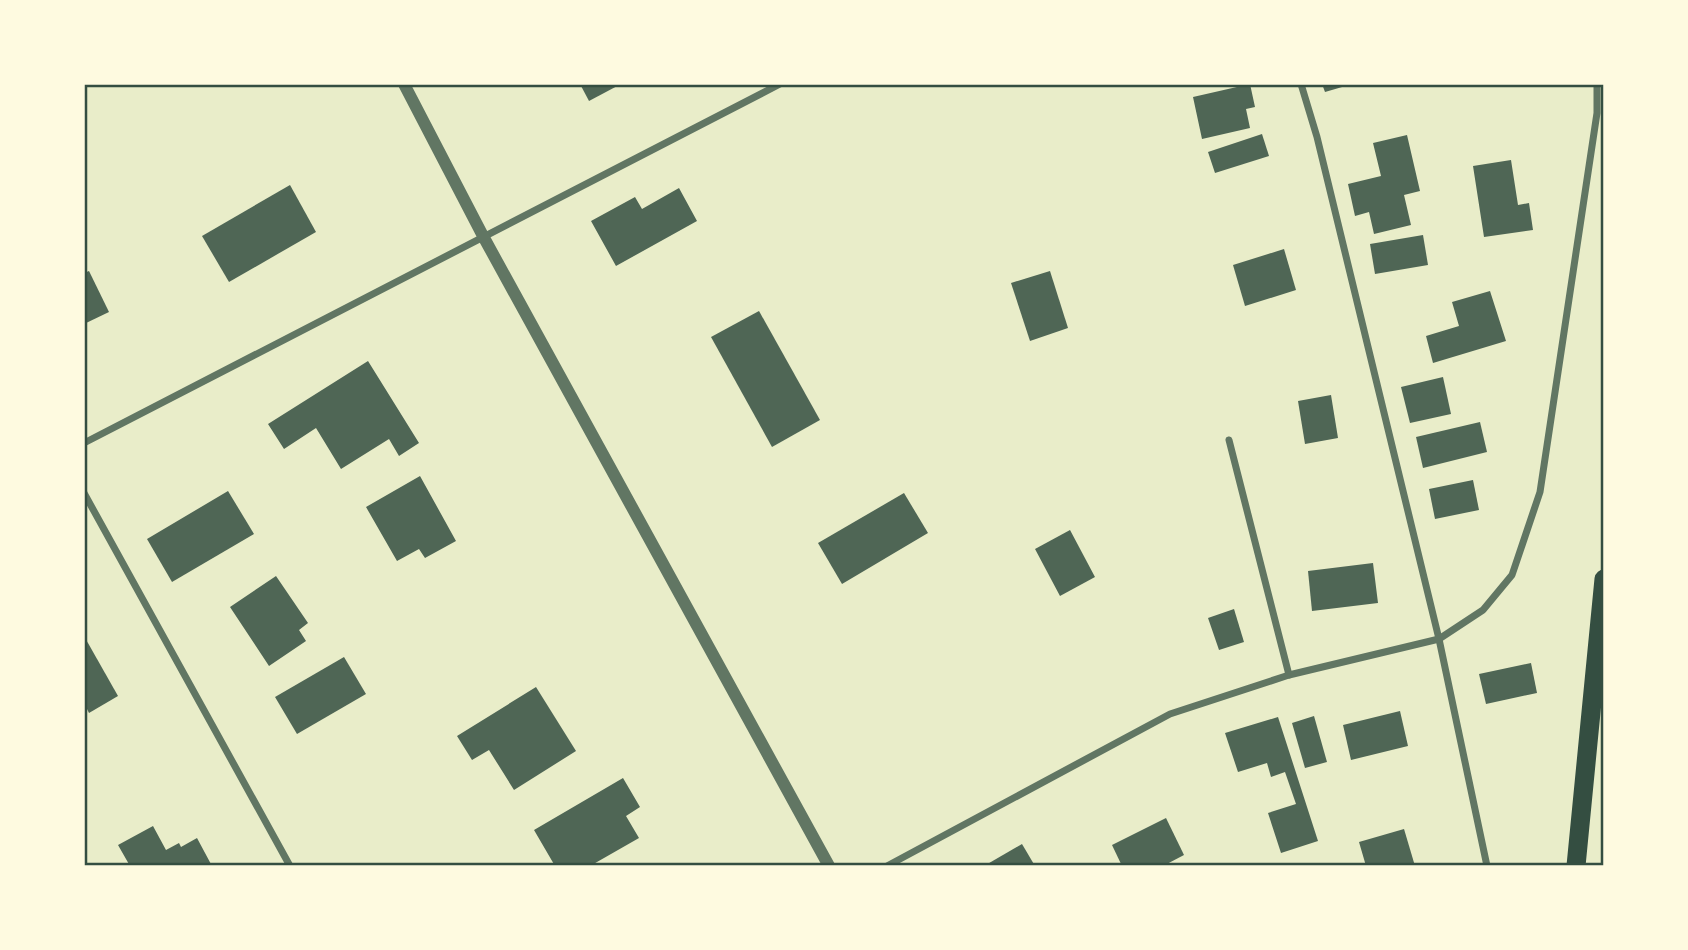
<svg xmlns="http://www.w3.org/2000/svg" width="1688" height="950" viewBox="0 0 1688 950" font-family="Poppins,sans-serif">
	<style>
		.building { fill: #4f6655 }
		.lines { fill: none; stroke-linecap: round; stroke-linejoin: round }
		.minor { stroke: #617663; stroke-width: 7 }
		.tertiary { stroke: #617663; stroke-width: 12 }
		.trunk { stroke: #344e41; stroke-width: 19 }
		.neatline { fill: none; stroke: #344e41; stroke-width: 2.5 }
	</style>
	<rect width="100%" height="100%" fill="#e9edc9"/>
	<g class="building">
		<polygon points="580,84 621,84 589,101"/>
		<polygon points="1250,84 1255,107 1246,109 1250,128 1202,139 1193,97"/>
		<polygon points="1322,84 1349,84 1349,85 1325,92"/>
		<polygon points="1262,134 1269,156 1215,173 1208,152"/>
		<polygon points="1407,135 1420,191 1404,195 1411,225 1374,234 1369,212 1355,216 1348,184 1381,176 1373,143"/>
		<polygon points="1511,160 1518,205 1529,203 1533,230 1484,237 1473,166"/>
		<polygon points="290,185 316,232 229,282 202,236"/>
		<polygon points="679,188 697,221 616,266 591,221 635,197 642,209"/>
		<polygon points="1423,235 1428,265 1375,274 1370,244"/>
		<polygon points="1284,249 1296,290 1245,306 1233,265"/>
		<polygon points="89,271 109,312 84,324 84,273"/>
		<polygon points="1050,271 1068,328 1030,341 1011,283"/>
		<polygon points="1490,291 1506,341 1433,363 1426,336 1459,326 1452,302"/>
		<polygon points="759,311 820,420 772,447 711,337"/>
		<polygon points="368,361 419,443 399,456 389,439 341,469 316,428 284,449 268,424"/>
		<polygon points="1443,377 1451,414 1410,423 1401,387"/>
		<polygon points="1331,395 1338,438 1305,444 1298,401"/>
		<polygon points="1480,422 1487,452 1423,468 1416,437"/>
		<polygon points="420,476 456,541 425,558 419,549 397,561 366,507"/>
		<polygon points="1473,480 1479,510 1435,519 1429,489"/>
		<polygon points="228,491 254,534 172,582 147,539"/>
		<polygon points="904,493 928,533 842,584 818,543"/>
		<polygon points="1070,530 1095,577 1060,596 1035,549"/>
		<polygon points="1373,563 1378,603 1312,611 1308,571"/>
		<polygon points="276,576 308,623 299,630 306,641 269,666 230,607"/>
		<polygon points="1234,609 1244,642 1219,650 1208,618"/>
		<polygon points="84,636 118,696 89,713 84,703"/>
		<polygon points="344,657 366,694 297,734 275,697"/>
		<polygon points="1531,663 1537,693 1486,704 1479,674"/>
		<polygon points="536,687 576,751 514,790 489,750 472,760 457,736"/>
		<polygon points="1400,711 1408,746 1351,760 1343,725"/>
		<polygon points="1314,716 1327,762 1305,768 1292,723"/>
		<polygon points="1278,717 1318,841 1281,853 1268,813 1296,804 1285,772 1271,777 1267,763 1238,772 1225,733"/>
		<polygon points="623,778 640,807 626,816 639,838 590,866 555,866 534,830"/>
		<polygon points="1166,818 1184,855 1163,866 1122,866 1112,845"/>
		<polygon points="153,826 166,850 179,843 181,847 197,838 212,866 130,866 118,845"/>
		<polygon points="1404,829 1415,866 1366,866 1359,842"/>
		<polygon points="1022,844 1035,866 984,866"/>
	</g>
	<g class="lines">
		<g class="minor">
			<polyline points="1301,84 1317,137 1439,639 1487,866"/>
			<polyline points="1229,440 1289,675"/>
			<polyline points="84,443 780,84"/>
			<polyline points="84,493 290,866"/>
			<polyline points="887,866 1170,714 1289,675 1439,639 1483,610 1512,575 1540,492 1597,113 1597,84"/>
		</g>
		<polyline class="tertiary" points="404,84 483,236 829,866"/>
		<polyline class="trunk" points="1576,866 1604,579"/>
	</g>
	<rect width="1688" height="950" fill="none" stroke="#fefae0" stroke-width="172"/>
	<rect x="86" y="86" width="1516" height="778" class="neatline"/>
</svg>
